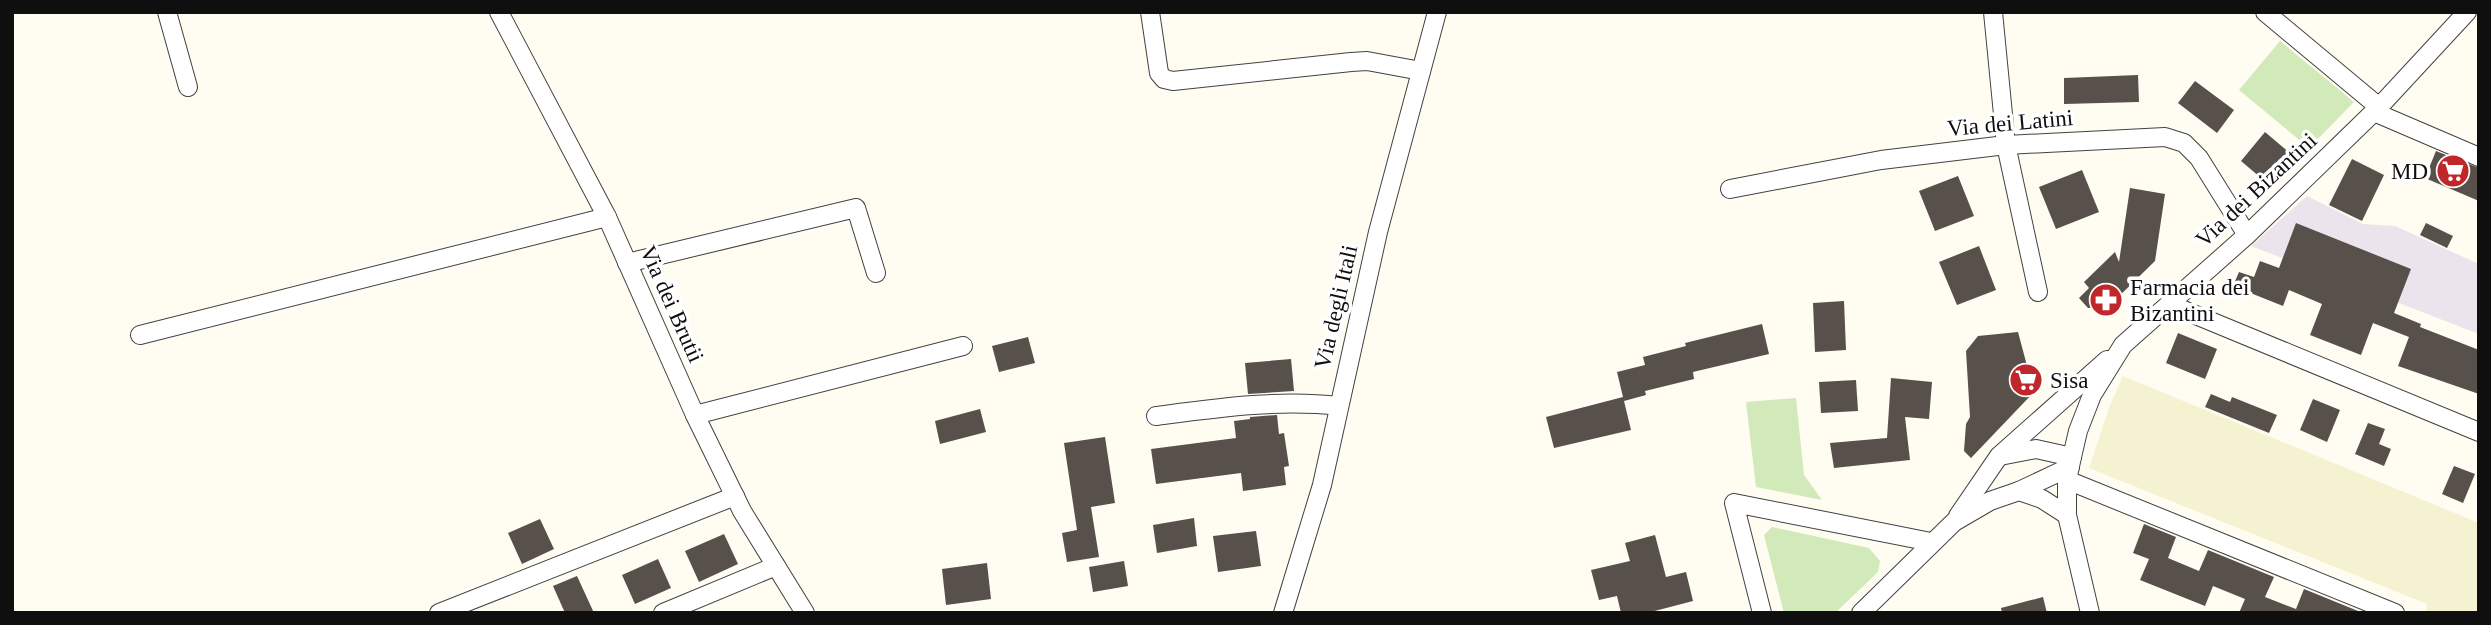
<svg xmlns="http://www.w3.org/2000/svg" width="2491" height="625" viewBox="0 0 2491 625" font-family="'Times New Roman',serif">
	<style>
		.industrial { fill: #ece4ed }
		.farmland { fill: #f5f2d1 }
		.green { fill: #d2e9ba }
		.building { fill: #58504b }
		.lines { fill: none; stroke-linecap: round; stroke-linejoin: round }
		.minor-casing { stroke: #424242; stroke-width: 20 }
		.minor { stroke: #fff; stroke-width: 18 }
		.labels { text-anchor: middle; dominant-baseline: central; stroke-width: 7; stroke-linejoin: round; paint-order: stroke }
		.street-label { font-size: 23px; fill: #0f0f0f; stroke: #fff }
		.poi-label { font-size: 23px; fill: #0f0f0f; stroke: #fff; text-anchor: start }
	</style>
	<rect width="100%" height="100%" fill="#fffcf1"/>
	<polygon class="industrial" points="2307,196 2363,224 2395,226 2479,264 2479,334 2251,246"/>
	<polygon class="farmland" points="2123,376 2479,523 2479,613 2426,613 2427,604 2089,468 2110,405"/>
	<g class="green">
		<polygon points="2280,41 2354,102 2309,148 2239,90"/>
		<polygon points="1796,398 1804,475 1822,500 1756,487 1746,402"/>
		<polygon points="1772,527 1869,548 1880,561 1878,572 1835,613 1784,613 1764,535"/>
	</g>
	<g class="building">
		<polygon points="2138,75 2139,102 2064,104 2064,78"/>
		<polygon points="2195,81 2234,110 2217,133 2178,103"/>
		<polygon points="2265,132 2291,154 2267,183 2241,161"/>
		<polygon points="2436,151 2479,168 2479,201 2425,178"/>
		<polygon points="2352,159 2384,175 2362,221 2329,205"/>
		<polygon points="2082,170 2099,212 2056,229 2039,187"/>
		<polygon points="1958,176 1974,216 1935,231 1919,191"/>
		<polygon points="2130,188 2165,194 2155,261 2108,307 2088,308 2079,298 2089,288 2084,282 2115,252 2119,262"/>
		<polygon points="2296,223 2411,269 2394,313 2421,324 2420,327 2479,350 2479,394 2398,366 2409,337 2373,323 2361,355 2310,335 2322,304 2289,290 2283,306 2233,286 2239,272 2254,277 2260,261 2279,268"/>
		<polygon points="2426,223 2453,236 2447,248 2420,235"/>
		<polygon points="1979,246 1996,290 1957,305 1939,262"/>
		<polygon points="1844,301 1846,350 1815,352 1813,303"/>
		<polygon points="1762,324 1769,354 1693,372 1694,379 1645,391 1646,395 1624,401 1631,430 1554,448 1546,417 1623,397 1617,372 1645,365 1643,357 1686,346 1685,343"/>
		<polygon points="2018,332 2034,392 1971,458 1964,451 1966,424 1970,417 1966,351 1978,336"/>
		<polygon points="2178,333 2217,349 2205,379 2166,363"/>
		<polygon points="1028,337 1035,363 999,372 992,346"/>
		<polygon points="1291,359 1294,391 1248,394 1245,363"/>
		<polygon points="1891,378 1932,382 1929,419 1905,417 1910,460 1834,468 1830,443 1887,438"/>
		<polygon points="1856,380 1858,411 1821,413 1819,382"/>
		<polygon points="2211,394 2230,402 2232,397 2277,415 2269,433 2205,407"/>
		<polygon points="2313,399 2340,410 2327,442 2300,430"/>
		<polygon points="980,409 986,432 940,444 935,421"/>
		<polygon points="1277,415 1279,434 1284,433 1289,466 1284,467 1286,485 1243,491 1241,473 1156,484 1151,449 1236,438 1234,421 1250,419 1250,417"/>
		<polygon points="2368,423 2385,429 2379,444 2391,449 2384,466 2355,454"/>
		<polygon points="1105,437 1115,503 1091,507 1099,557 1067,562 1062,533 1077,530 1064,443"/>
		<polygon points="2454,466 2475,474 2463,503 2442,494"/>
		<polygon points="1194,518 1197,546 1157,553 1153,525"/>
		<polygon points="540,519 554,549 522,564 508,533"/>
		<polygon points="2144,524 2176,537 2168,558 2199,571 2208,550 2274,577 2265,597 2296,609 2304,589 2363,613 2239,613 2245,599 2213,586 2205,606 2140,580 2149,559 2133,553"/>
		<polygon points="1256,531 1261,566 1218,572 1213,536"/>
		<polygon points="724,534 738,564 699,582 685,551"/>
		<polygon points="1655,535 1666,577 1686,572 1693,601 1647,613 1621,613 1617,596 1599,600 1591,570 1630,561 1625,543"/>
		<polygon points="658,559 671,588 635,604 622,575"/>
		<polygon points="1124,561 1128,586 1093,592 1089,567"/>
		<polygon points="987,563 991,599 946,605 942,569"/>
		<polygon points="577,576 594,613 565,613 553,586"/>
		<polygon points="2043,597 2047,613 2002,613 2001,608"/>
	</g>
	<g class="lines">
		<defs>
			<g id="minor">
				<polyline points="167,12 188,87"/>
				<polyline points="499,12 607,217 695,415 742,511 805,613"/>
				<polyline points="1150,12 1159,73 1164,79 1173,81 1351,62 1367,61 1421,71"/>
				<polyline points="1993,12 2006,145 2038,292"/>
				<polyline points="2265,12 2379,107"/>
				<polyline points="2374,112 2479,157"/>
				<polyline points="1730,189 1881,160 2006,145 2165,137 2184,143 2199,158 2247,235"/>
				<polyline points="627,263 856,208 876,273"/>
				<polyline points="2169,304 2479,432"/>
				<polyline points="140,335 607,217"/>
				<polyline points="695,415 963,346"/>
				<path d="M 1156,416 C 1217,408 1278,399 1339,406"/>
				<polyline points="2000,456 2036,449 2072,457"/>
				<polyline points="2067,480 2395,613"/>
				<polyline points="2019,491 2070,467"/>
				<polyline points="1958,516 1999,456 2107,360"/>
				<polyline points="439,613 735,496"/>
				<polyline points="663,613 776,566"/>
				<polyline points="1283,613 1322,485 1378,232 1437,12"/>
				<polyline points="1762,613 1734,503 1931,542"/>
				<polyline points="1861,613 1954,522 1990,501 2019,491 2042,499 2067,515"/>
				<polyline points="2090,613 2067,515 2067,480 2072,457 2078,431 2092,395 2123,345 2247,235 2379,107 2467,12"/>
			</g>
		</defs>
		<use href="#minor" class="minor-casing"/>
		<use href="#minor" class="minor"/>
	</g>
	<defs>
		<symbol id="supermarket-disc" viewBox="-11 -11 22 22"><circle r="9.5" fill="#bf272b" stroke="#fff"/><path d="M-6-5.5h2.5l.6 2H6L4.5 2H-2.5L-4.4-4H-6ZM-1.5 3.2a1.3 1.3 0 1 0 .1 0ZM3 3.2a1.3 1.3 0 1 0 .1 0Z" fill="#fff"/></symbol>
		<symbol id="pharmacy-disc" viewBox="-11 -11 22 22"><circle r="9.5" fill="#bf272b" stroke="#fff"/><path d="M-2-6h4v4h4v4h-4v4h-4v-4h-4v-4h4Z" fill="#fff"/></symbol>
	</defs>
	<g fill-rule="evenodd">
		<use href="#supermarket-disc" x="2434" y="152" width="38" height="38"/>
		<use href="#pharmacy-disc" x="2087" y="281" width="38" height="38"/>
		<use href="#supermarket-disc" x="2007" y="361" width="38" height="38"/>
	</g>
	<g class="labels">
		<g class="street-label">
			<text transform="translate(2010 123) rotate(-5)">Via dei Latini</text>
			<text transform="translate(2256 190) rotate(-43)">Via dei Bizantini</text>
			<text transform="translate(672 304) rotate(66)">Via dei Brutii</text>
			<text transform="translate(1336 307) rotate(-77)">Via degli Itali</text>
		</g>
		<g class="poi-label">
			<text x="2428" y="171" text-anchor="end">MD</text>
			<text x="2130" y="287">Farmacia dei<tspan x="2130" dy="26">Bizantini</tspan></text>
			<text x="2050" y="380">Sisa</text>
		</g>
	</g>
	<rect width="2491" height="625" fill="none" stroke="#0f0f0f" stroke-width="28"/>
</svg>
